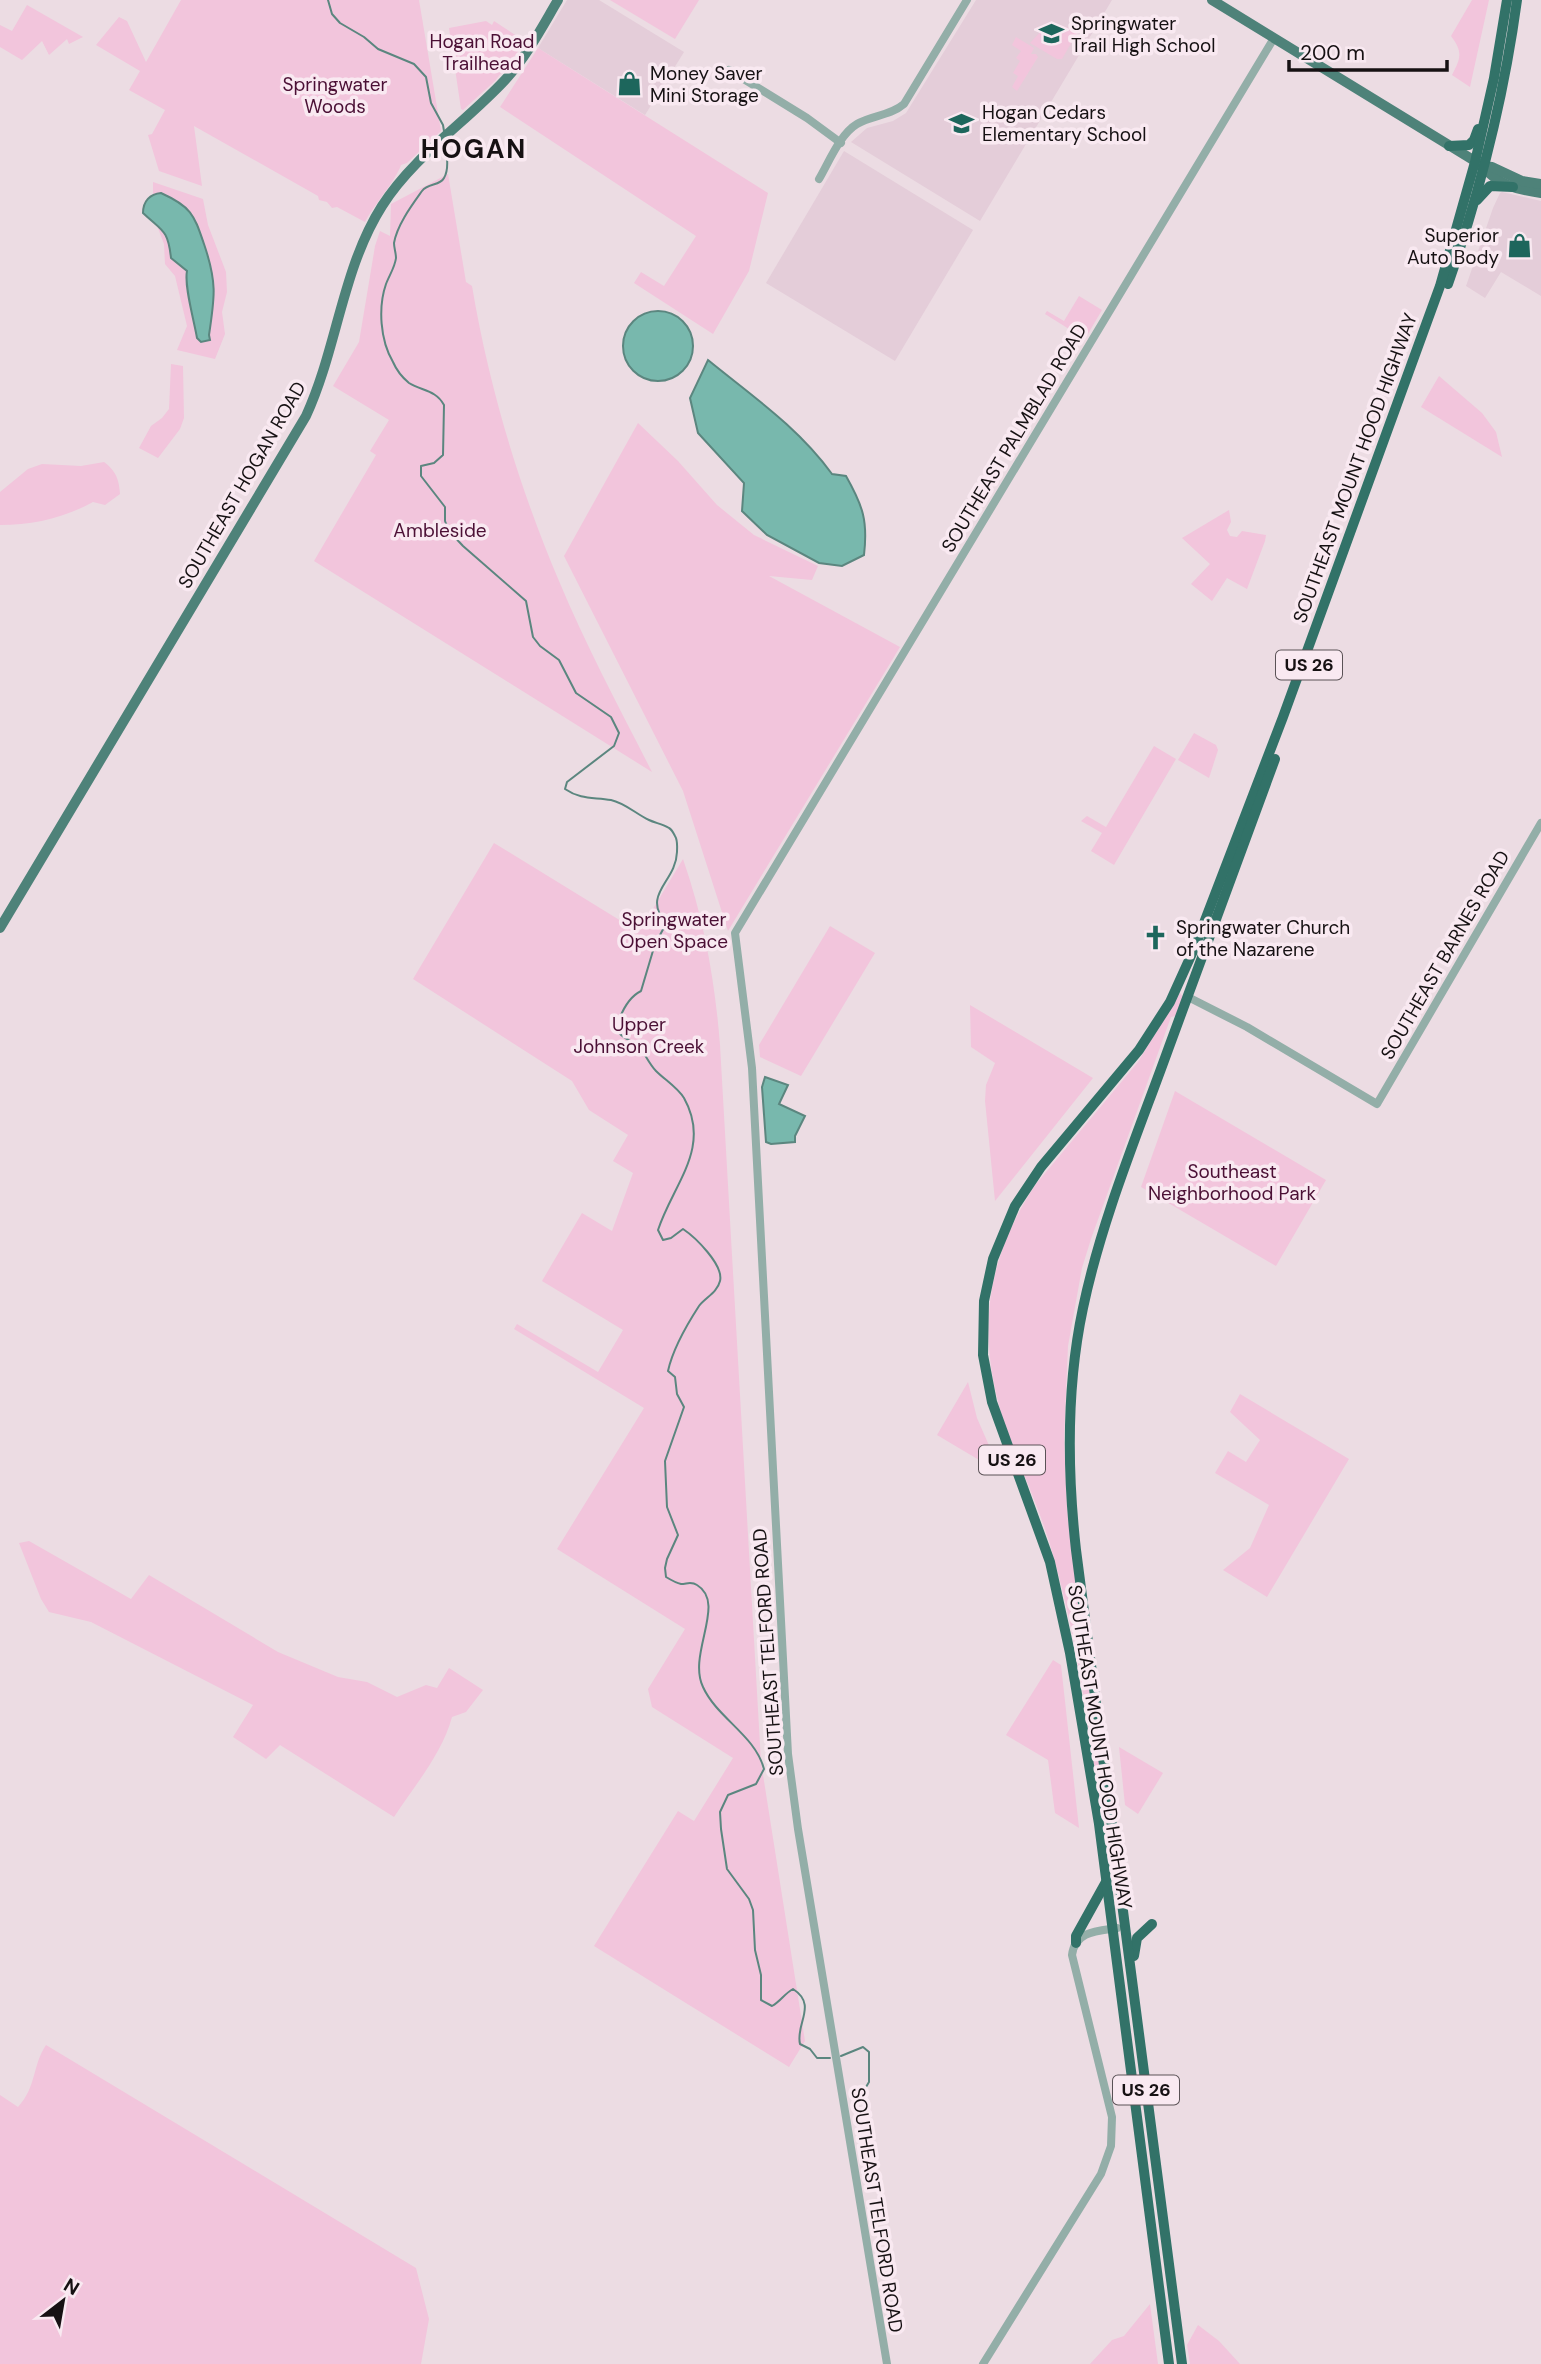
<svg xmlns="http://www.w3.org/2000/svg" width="1541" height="2364" viewBox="0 0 1541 2364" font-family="'DM Sans',sans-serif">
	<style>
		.built { fill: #e4cdd9 }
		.green { fill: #f2c5dc }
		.water { fill: #78b8ad; stroke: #5b867f; stroke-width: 2 }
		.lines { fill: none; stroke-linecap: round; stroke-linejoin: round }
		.stream { stroke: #5b867f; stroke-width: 2 }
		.minor { stroke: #93aea8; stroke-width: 8 }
		.major { stroke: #4e8279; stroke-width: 10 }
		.highway { stroke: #327268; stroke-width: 10 }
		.labels { text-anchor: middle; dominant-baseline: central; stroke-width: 7; stroke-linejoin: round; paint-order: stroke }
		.shield { fill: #f9e9f1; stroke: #5a5256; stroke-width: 2 }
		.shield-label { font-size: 18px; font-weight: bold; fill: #161113 }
		.poi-label { font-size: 19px; fill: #161113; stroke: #f9e9f1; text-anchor: start }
		.park-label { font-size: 19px; fill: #4b1035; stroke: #f9e9f1 }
		.street-label { font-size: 19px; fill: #161113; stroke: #f9e9f1 }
		.district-label { font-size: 26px; font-weight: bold; letter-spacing: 2px; fill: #161113; stroke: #f9e9f1 }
	</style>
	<rect width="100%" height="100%" fill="#ecdce3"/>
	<g class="built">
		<polygon points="567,0 599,0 684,52 645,115 538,48"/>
		<polygon points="976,0 1112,0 980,221 851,142 867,128 893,121 906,113"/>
		<polygon points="844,151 973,230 895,361 766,283"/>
		<polygon points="1502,192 1541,201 1541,296 1501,272 1485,298 1466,286 1493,208 1500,193"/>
	</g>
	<g class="green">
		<path d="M 181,0 L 419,0 L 441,131 L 407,163 L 401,165 C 396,180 374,205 365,222 L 337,207 L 332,208 L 327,202 L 319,200 L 318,196 L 194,126 L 202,186 L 159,171 L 148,135 L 152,134 L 165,110 L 129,90 L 140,71 L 96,45 L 119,17 L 127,21 L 146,62 Z"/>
		<polygon points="610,0 699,0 675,39"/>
		<path d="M 1472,0 L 1489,0 L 1470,87 L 1452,75 C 1461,58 1463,52 1451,36 Z"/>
		<polygon points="27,5 83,37 69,44 67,39 49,55 42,41 22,60 0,47 0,25 12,31"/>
		<polygon points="486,21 492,25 494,21 523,40 524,44 495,81 463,110 461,109 449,28"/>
		<polygon points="1060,25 1078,31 1062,59 1057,59 1030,43 1043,29"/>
		<polygon points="1016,37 1034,48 1031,54 1036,54 1038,57 1017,91 1012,87 1018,76 1013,73 1020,61 1016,58 1021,51 1012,45"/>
		<polygon points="538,48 768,193 749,271 713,334 634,283 641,272 664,286 696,236 500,107"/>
		<path d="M 448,174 L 466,282 L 472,286 C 489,387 519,487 559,581 C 586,646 620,709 652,772 L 314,561 L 376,455 L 370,451 L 389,420 L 333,386 L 359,342 L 375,246 L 380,231 L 390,236 L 391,204 Z"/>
		<polygon points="153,182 203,199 208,225 226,272 227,292 222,312 225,334 215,359 177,350 187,326 175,276 165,264 164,244 153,215"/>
		<polygon points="1079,296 1102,310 1085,339 1045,314 1047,311 1064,321"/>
		<polygon points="171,364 183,366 184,418 180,429 158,458 139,448 151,426 162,418 169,409"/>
		<polygon points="1439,376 1482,413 1496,432 1502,457 1421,407"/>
		<polygon points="638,423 678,461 717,505 754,535 818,566 812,580 769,576 900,647 728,931 683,791 564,556"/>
		<path d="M 104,462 C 116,471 119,479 120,494 L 105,505 L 93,502 C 64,518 33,525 0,525 L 0,492 L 28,469 L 42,464 L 81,466 Z"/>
		<polygon points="1229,510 1231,522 1227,530 1230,536 1237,537 1242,531 1266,535 1265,541 1247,589 1227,578 1212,601 1191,584 1210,564 1182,538"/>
		<polygon points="1194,733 1216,745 1218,750 1209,778 1178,760"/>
		<polygon points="1154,746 1176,759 1114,865 1091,851 1102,833 1081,821 1087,816 1106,827"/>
		<path d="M 494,843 L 639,932 L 683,859 C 704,919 715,981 720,1045 L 761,1762 L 805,2041 L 789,2067 L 594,1946 L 678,1811 L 694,1821 L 733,1758 L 652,1707 L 648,1689 L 685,1629 L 557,1549 L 644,1408 L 514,1329 L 517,1324 L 598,1372 L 623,1330 L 542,1281 L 582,1213 L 612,1231 L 633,1173 L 613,1161 L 628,1135 L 589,1110 L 572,1081 L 413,979 Z"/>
		<polygon points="830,926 875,953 801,1076 760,1057 759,1045"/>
		<path d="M 1180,993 L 1183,997 L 1176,1016 L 1171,1017 L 1091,1239 L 1082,1268 L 1068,1346 L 1064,1438 L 1067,1508 L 1104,1802 L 1099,1803 C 1088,1722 1077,1640 1055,1562 C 1044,1519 1025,1479 1009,1437 C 976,1345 981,1266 1036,1184 L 1138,1062 Z"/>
		<polygon points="970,1005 1093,1078 995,1201 985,1101 986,1085 995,1063 971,1047"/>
		<polygon points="1175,1091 1326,1180 1276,1266 1141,1187"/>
		<polygon points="968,1382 977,1418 1001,1473 937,1435"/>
		<polygon points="1240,1394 1349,1459 1267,1597 1223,1570 1250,1548 1269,1505 1215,1473 1228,1451 1246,1462 1260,1440 1230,1412"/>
		<path d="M 29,1541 L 131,1599 L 149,1575 L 278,1652 L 338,1677 L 367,1682 L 397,1697 L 426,1685 L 437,1688 L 449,1668 L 483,1690 L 466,1712 L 452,1717 C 442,1754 415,1785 394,1817 L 280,1745 L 266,1759 L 233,1737 L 253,1705 L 91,1622 L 49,1612 L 41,1599 L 19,1543 Z"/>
		<polygon points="1053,1660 1061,1665 1079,1828 1055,1813 1048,1760 1006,1735"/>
		<polygon points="1119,1747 1163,1773 1138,1814 1125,1805"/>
		<path d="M 46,2045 L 416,2268 L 429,2319 L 421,2364 L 0,2364 L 0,2095 L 18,2107 C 37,2086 32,2066 46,2045 Z"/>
		<polygon points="1150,2304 1158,2364 1090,2364 1112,2340 1124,2336"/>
		<polygon points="1198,2325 1219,2341 1240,2364 1190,2364 1187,2345"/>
	</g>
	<g class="water">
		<path d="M 161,193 C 192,207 194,215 204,244 C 217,282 215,296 209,335 L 210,340 L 201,342 L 197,338 C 194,320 184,286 187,271 L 171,258 C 168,229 162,231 143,213 C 143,201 150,194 161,193 Z"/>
		<circle cx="658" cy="346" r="35"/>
		<path d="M 708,360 C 752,396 798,427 832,474 L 846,476 C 863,506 868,521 864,555 L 842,566 L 819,563 L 767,535 L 742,511 L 744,483 L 698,433 L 690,398 Z"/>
		<polygon points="765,1077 788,1085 779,1104 805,1116 795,1136 795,1142 771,1144 766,1142 762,1087"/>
	</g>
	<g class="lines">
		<g class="stream">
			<polyline points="328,0 332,14 340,23 364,37 378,49 414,64 426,77 431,103 443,125 444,131"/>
			<path d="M 445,141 C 446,151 450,168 444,178 C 440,186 428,183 422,191 C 412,205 397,225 394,243 C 394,248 396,253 396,258 C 395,267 389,276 386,284 C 378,307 380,340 393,362 C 396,369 403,378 409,383 C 422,391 436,390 444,405 L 443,455 L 434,463 L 421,466 L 421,476 L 445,507 L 445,521 L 449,531 L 463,546 L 526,601 L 533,637 L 540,646 L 559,660 L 576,693 L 611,717 L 619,733 L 614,746 L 567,782 L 565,789 C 581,800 593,797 611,800 C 625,803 636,814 649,820 C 655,823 663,824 669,828 C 671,829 674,834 675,836 C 678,841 677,846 677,852 C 676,883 641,893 666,924 L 655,944 L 641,991 C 627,998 620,1015 616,1029 C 622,1040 634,1040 641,1049 C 646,1056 650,1065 656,1071 C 665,1080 677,1087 684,1098 C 712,1148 673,1184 658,1230 L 663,1240 L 671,1238 L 683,1229 C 695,1237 724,1265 720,1281 C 717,1293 706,1297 699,1306 C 686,1326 673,1348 668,1371 L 675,1377 L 677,1394 L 684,1407 L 665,1461 L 667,1507 L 678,1535 L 667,1559 L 665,1568 L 666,1577 C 671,1580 676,1583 681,1584 C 687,1584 691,1581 697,1585 C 727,1603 687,1654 703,1687 C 717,1718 755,1735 764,1769 L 756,1784 L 728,1795 L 720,1812 L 721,1829 L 727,1869 L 749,1899 L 753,1910 L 755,1950 L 761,1975 L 761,2000 L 772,2006 C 781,2001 784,1994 793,1989 C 818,2005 795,2024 800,2044 L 810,2049 L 817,2058 L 830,2058"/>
			<polyline points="841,2056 863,2047 869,2052 869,2082 866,2087"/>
		</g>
		<g class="minor">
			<polyline points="729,70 807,118 841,143"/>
			<path d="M 819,179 C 829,162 840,134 857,124 C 872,115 890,116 904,104 L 967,0"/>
			<polyline points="1188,997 1247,1027 1377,1104 1541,823"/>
			<polyline points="887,2364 798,1829 788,1754 752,1068 735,933 1274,38"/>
			<path d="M 983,2364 L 1101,2174 L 1111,2146 L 1112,2117 L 1072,1955 C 1075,1931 1097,1931 1117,1928"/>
		</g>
		<g class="major">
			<path d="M 1212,0 L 1483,166 C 1497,185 1519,190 1541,193"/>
			<polyline points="1483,166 1492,167 1522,181 1541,184"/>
			<path d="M 0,928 L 306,416 C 337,349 342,269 382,206 C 414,156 465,123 505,80 C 527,56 542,27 558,0"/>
		</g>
		<g class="highway">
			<polyline points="1449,146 1469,145 1474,140 1478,129"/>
			<polyline points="1477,200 1490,186 1513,187"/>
			<path d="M 1448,284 C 1480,192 1504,96 1517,0"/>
			<polyline points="1076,1943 1076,1936 1106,1882"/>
			<polyline points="1134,1956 1137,1938 1152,1924"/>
			<polyline points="1169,2364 1099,1824 1070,1653 1050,1562 992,1402 983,1355 984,1301 993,1259 1015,1206 1041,1167 1139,1050 1170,1002 1194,949 1283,717 1440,286 1475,162 1494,78 1507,0"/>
			<path d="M 1182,2364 L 1076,1550 C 1067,1469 1066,1388 1083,1308 C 1102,1218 1138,1133 1169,1047 C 1205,951 1239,855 1275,759"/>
		</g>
	</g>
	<defs>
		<symbol id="school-bare" viewBox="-9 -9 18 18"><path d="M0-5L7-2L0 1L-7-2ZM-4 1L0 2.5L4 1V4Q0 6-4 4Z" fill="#1d665c" stroke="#f9e9f1" stroke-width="2.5" paint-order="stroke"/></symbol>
		<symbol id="shop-bare" viewBox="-9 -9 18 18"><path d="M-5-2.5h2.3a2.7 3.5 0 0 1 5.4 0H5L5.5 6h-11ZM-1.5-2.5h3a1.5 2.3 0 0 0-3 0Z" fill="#1d665c" stroke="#f9e9f1" stroke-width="2.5" paint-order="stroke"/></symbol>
		<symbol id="church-bare" viewBox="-9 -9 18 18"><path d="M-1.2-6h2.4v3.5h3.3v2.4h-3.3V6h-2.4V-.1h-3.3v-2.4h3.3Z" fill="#1d665c" stroke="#f9e9f1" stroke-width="2.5" paint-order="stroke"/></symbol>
	</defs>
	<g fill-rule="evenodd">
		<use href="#school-bare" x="1034" y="16" width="35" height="35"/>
		<use href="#shop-bare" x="612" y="66" width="35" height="35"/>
		<use href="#school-bare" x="944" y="106" width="35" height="35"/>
		<use href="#shop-bare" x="1502" y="228" width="35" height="35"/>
		<use href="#church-bare" x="1138" y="920" width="35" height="35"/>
	</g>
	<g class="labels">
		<g class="shield">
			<rect x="1276" y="650.5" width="66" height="29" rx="5"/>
			<rect x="979" y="1445.5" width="66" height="29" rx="5"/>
			<rect x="1113" y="2075.5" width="66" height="29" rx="5"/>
		</g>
		<g class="shield-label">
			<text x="1309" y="665">US 26</text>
			<text x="1012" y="1460">US 26</text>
			<text x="1146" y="2090">US 26</text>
		</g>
		<g class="poi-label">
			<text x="1071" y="23">Springwater<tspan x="1071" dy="22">Trail High School</tspan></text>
			<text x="650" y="73">Money Saver<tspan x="650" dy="22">Mini Storage</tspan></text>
			<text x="982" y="112">Hogan Cedars<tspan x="982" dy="22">Elementary School</tspan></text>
			<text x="1499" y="235" text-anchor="end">Superior<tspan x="1499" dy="22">Auto Body</tspan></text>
			<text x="1176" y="927">Springwater Church<tspan x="1176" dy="22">of the Nazarene</tspan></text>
		</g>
		<g class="park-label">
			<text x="482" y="41">Hogan Road<tspan x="482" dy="22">Trailhead</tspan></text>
			<text x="335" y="84">Springwater<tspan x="335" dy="22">Woods</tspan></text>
			<text x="440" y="530">Ambleside</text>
			<text x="674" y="919">Springwater<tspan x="674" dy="22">Open Space</tspan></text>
			<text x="639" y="1024">Upper<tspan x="639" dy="22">Johnson Creek</tspan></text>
			<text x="1232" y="1171">Southeast<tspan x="1232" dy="22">Neighborhood Park</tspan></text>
		</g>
		<g class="street-label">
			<text transform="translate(1014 438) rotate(-59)">SOUTHEAST PALMBLAD ROAD</text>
			<text transform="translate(1355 468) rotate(-70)">SOUTHEAST MOUNT HOOD HIGHWAY</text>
			<text transform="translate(242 485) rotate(-60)">SOUTHEAST HOGAN ROAD</text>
			<text transform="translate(1445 955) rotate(-60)">SOUTHEAST BARNES ROAD</text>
			<text transform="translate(768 1652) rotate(-94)">SOUTHEAST TELFORD ROAD</text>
			<text transform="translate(1100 1747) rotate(81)">SOUTHEAST MOUNT HOOD HIGHWAY</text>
			<text transform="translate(877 2210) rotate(81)">SOUTHEAST TELFORD ROAD</text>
		</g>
		<g class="district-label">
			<text x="474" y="149">HOGAN</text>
		</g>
	</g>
	<g transform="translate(63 2301) rotate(31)" stroke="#f9e9f1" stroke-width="5" paint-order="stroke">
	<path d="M0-5L12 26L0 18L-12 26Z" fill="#161113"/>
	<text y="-10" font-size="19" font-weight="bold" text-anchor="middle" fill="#161113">N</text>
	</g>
	<path d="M1289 60v10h158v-10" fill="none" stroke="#161113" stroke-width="3.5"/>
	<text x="1300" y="60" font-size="21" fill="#161113" stroke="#f9e9f1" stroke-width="5" paint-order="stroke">200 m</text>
</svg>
